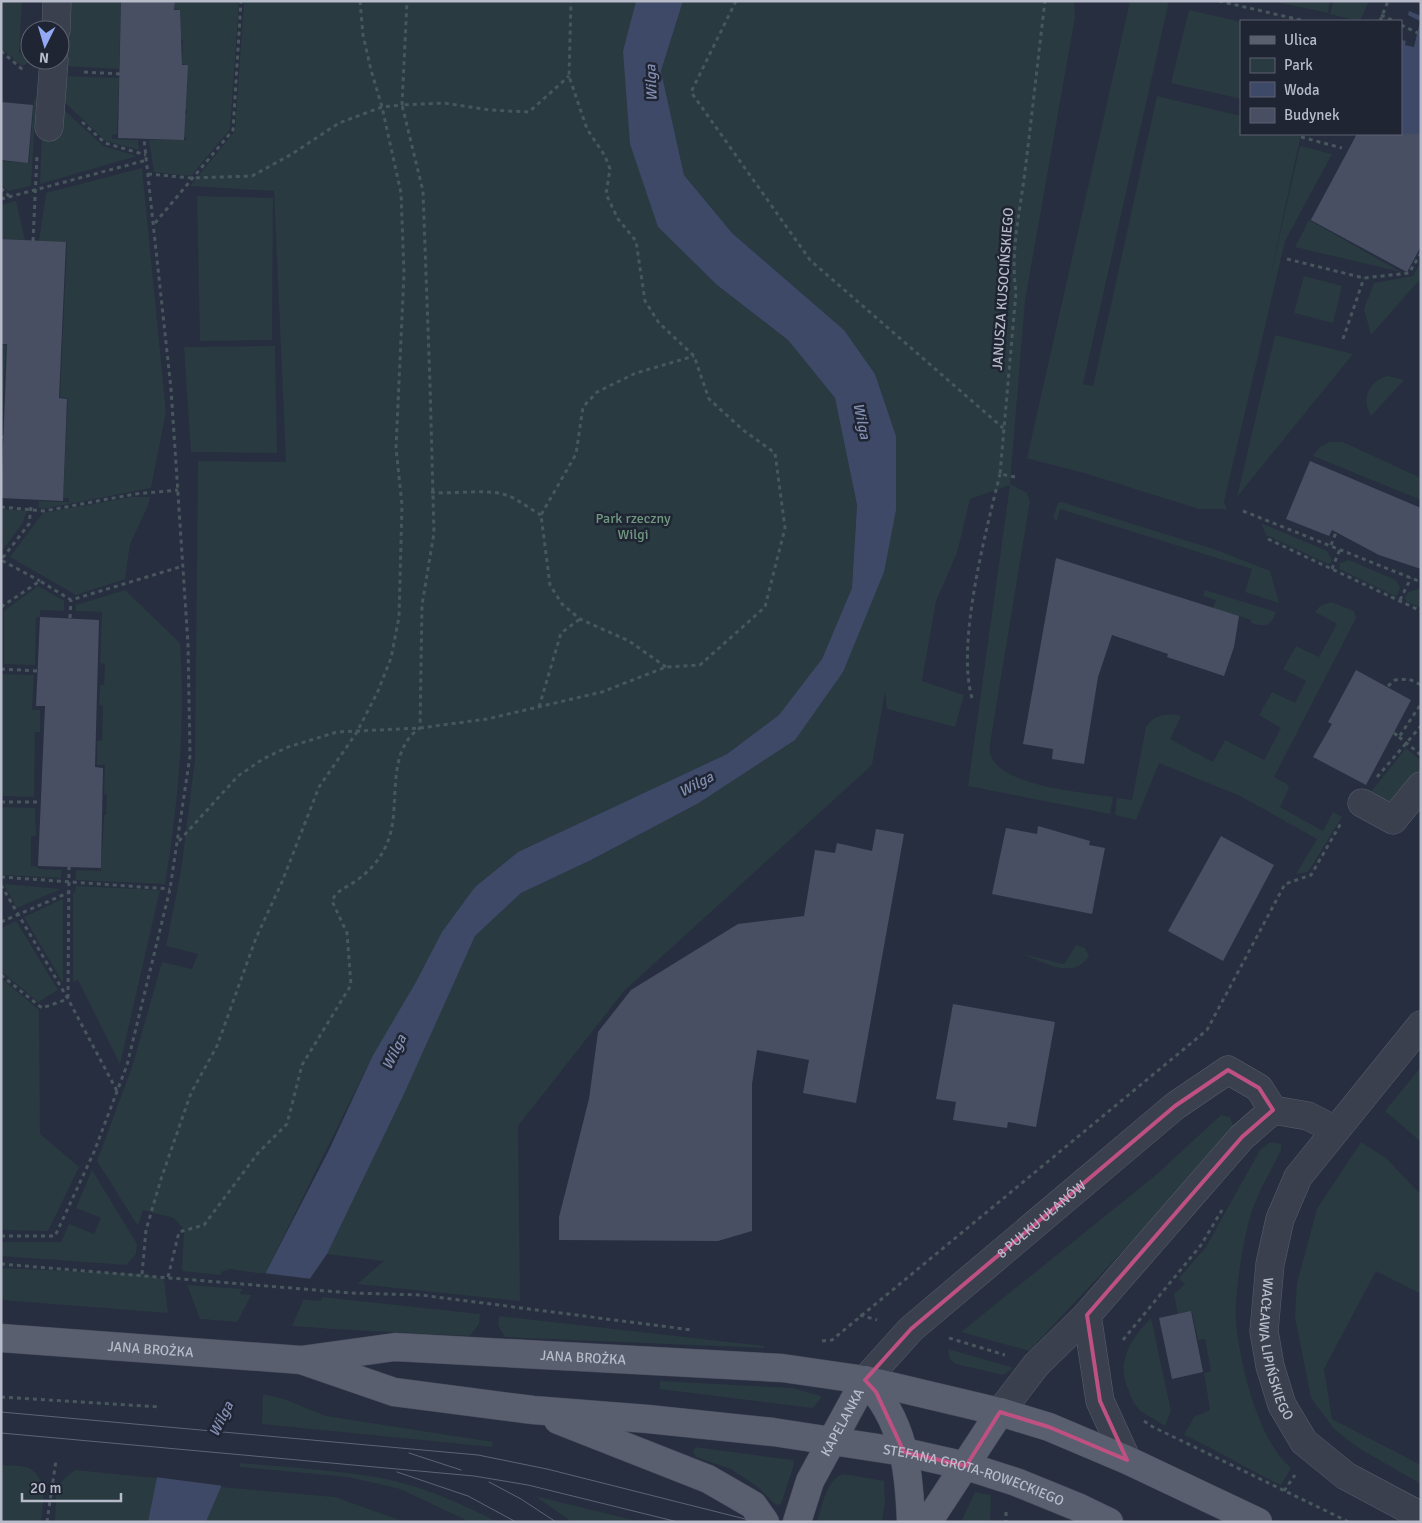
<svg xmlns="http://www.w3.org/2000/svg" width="1422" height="1523" viewBox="0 0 1422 1523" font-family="Signika,sans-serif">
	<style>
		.green { fill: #293a40 }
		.water { fill: #3e4967 }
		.pier { fill: #272e3f }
		.building { fill: #484f63 }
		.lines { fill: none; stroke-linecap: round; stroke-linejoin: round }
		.minor-casing { stroke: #595e6d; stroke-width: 29 }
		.major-casing { stroke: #454958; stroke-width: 29 }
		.path { stroke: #47575d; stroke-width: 3; stroke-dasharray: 4 4; stroke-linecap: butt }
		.minor { stroke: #3b404f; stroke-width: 28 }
		.major { stroke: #595f6f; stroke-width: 28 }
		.tram { stroke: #5d6476; stroke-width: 1 }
		.marked { fill: none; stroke: #be5182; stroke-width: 4; stroke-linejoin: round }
		.labels { text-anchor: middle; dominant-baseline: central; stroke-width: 5; stroke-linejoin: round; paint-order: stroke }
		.street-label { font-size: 14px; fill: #b8bcca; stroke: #202534 }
		.park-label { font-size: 14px; fill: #709980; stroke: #202534 }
		.water-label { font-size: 15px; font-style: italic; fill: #818eb0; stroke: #202534 }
	</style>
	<rect width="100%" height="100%" fill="#272e3f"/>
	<g class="green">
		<polygon points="1,1 22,1 19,53 30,54 30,60 34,60 22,66 1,48"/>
		<polygon points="67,1 121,1 119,69 64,66"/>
		<polygon points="175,1 239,1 230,129 191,176 154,172 149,140 186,140 186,137 181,137 181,114 187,114 187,110 182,110 181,88 187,87 188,84 181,84 182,68 188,68 188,65 182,64 183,40 174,40 180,10 175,9"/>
		<polygon points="244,1 636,1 623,51 658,227 717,285 788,340 835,398 857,505 852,588 822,659 780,715 727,754 518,852 475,887 372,1057 265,1274 230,1269 221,1272 221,1275 182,1271 184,1230 174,1218 143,1210 138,1226 97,1161 132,1067 162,962 192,969 198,954 166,946 181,871 195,759 198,461 286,462 274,191 190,186 235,131"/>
		<path d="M 683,1 L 1074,1 L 1075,17 L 1025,301 L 1010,484 L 1027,493 L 1030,501 L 990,744 C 990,748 989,753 991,756 C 1004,787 1083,792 1113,797 L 1110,814 L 968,786 L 1010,485 L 970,499 L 957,553 L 936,601 L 922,681 L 964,695 L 955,727 L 887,709 L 885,692 L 872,765 L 624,991 L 518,1126 L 520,1301 L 357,1284 L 384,1261 L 327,1254 L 475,936 L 521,893 L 591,860 L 697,804 L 843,672 L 896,436 L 875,374 L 844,330 L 732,233 L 684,175 L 661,71 Z"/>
		<polygon points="1130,1 1169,1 1083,384 1093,386 1157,96 1241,116 1241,134 1301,134 1269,282 1300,146 1332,154 1285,241 1224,502 1227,509 1199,509 1084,473 1018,456 1027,458"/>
		<polygon points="1271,1 1330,1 1328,13"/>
		<polygon points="1333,1 1369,1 1360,21 1358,21 1330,14"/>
		<polygon points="1189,10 1241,22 1241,99 1171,83"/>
		<polygon points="63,76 119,78 117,134 112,135 112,139 138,140 139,150 106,141 62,100"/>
		<polygon points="34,98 36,100 31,186 8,191 1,184 1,161 29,163"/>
		<polygon points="61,107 103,146 137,156 40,184 42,131"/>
		<polygon points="142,168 166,412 151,488 43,509 38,507 39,501 69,502 69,498 63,498 68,398 60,397 67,242 63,242 63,247 39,241 46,193"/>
		<polygon points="197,196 273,198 272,340 200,341"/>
		<polygon points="16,201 25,240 1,239 1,205"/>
		<polygon points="1309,220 1401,272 1295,247"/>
		<polygon points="1421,262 1421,278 1371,335 1364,309 1374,283 1413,276"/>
		<polygon points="1304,276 1342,286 1333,323 1294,313"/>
		<polygon points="1275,335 1353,354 1237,497"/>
		<polygon points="1,344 6,345 2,432 1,432"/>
		<polygon points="275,346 277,453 191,452 184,347"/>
		<path d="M 1388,376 L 1404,380 L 1371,416 C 1361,399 1368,381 1388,376 Z"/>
		<polygon points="1330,442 1343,442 1421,478 1421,500 1313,456 1320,447"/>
		<polygon points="131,497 150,497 148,506 130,544 125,579 76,595 10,557 43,513"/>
		<polygon points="1062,502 1217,550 1270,571 1279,603 1245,592 1252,569 1060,509 1057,521 1053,517 1058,503"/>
		<polygon points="1,509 27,511 22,524 1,552"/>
		<polygon points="1261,523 1327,551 1332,560 1331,563 1328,564 1266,535"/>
		<polygon points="1349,560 1396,580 1400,588 1398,594 1395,596 1339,569 1340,563"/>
		<polygon points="38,586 64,601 64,611 40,610 40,617 36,618 35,665 4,664 4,611"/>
		<polygon points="1419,589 1421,590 1421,608 1406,601 1405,598 1408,592"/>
		<path d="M 125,590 L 180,643 C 186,723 178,805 165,884 L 76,880 L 76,870 L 101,871 L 104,815 L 106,815 L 107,795 L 104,794 L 105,765 L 97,765 L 97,741 L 102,740 L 103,706 L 99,705 L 100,685 L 104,685 L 105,664 L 100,663 L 102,612 L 76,611 L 76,605 Z"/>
		<path d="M 1205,590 L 1276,612 C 1271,627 1265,627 1251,623 L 1251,620 L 1213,608 L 1216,600 L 1203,596 Z"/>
		<path d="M 1331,602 L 1354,611 L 1356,618 L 1274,777 L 1287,784 L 1289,788 L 1280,807 L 1323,831 L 1333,812 L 1342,817 L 1308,872 L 1296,874 L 1317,839 L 1240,796 L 1159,763 L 1136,820 L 1115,815 L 1117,798 L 1132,800 L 1146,727 C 1155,714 1167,713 1181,716 L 1170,739 L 1213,762 L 1225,740 L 1264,760 L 1281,728 L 1259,715 L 1272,692 L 1295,703 L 1306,681 L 1283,669 L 1296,646 L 1319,657 L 1337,624 L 1315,612 L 1320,606 Z"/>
		<polygon points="2,674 34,675 32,710 40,710 40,732 35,732 34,797 1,796"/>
		<polygon points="1406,748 1421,761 1421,774 1391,803 1366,798"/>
		<polygon points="1,807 35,808 36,836 31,836 31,866 38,867 38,869 61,870 61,878 3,875 1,872"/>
		<polygon points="4,884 61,889 17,908"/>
		<polygon points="76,886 160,890 120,1064 78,980 73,982 73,893 75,893"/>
		<polygon points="63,899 63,983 24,917"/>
		<polygon points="16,921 58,990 38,1002 1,971 1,928"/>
		<path d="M 1076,945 L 1085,948 L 1089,956 C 1073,981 1044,962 1022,954 L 1064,964 Z"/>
		<polygon points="1,978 39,1010 40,1134 79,1167 48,1231 1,1230"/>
		<polygon points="1421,1067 1421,1142 1385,1111"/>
		<polygon points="1221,1115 1230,1117 1233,1125 1232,1129 1181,1189 1029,1351 961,1332 1156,1175"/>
		<path d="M 1271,1142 L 1281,1144 L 1281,1150 C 1272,1169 1260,1188 1253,1208 C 1244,1232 1234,1297 1236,1321 C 1240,1365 1258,1440 1291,1468 L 1281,1485 C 1248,1470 1218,1450 1184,1435 L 1194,1417 L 1210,1410 L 1204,1373 L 1211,1371 L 1205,1339 L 1198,1340 L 1192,1312 L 1178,1315 L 1174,1294 L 1185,1284 L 1179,1278 L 1206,1247 L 1260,1150 Z"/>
		<polygon points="1361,1142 1386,1158 1421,1195 1421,1294 1376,1271 1324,1369 1332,1419 1421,1465 1421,1484 1360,1449 1334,1429 1311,1398 1295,1317 1297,1283 1317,1209"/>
		<polygon points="92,1170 137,1244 136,1254 126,1265 1,1256 1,1242 61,1242 69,1224 94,1234 101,1218 76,1208"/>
		<polygon points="1,1268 142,1274 164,1279 168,1313 1,1300"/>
		<polygon points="187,1285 242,1289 240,1294 321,1301 322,1297 480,1314 479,1324 470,1336 333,1329 200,1319"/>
		<polygon points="499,1316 764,1346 764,1348 505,1337 498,1325"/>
		<path d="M 1151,1318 L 1171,1411 L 1165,1426 C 1158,1421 1149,1417 1142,1412 C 1135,1406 1131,1398 1128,1389 C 1116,1360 1131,1339 1151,1318 Z"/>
		<polygon points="948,1349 1014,1368 1003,1375 956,1364 950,1359"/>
		<polygon points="660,1381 793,1388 821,1396 821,1398 813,1408 660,1389"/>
		<polygon points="263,1394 284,1399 326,1416 493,1442 492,1447 262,1424"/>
		<polygon points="695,1447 793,1460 794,1465 781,1504 776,1505 755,1485 731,1469 696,1457 693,1453"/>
		<path d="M 240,1463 C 287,1467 335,1470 382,1478 C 422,1486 461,1503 497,1522 L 470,1522 L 400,1489 L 348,1477 L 240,1467 Z"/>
		<path d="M 1,1465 C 9,1466 22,1465 29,1468 C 49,1479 43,1503 41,1522 L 1,1522 Z"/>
		<path d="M 75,1470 L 157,1478 L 148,1522 L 55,1522 C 57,1496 52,1486 75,1470 Z"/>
		<path d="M 844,1474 L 884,1481 L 885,1503 L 882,1522 L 817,1522 C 822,1506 827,1478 844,1474 Z"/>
		<polygon points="221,1487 335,1497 405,1522 206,1522"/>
		<polygon points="975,1492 991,1495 990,1522 961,1522"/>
		<polygon points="535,1496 641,1522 572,1522"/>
	</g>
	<g class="water">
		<polygon points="636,1 683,1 661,71 684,175 732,233 844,330 875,374 896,436 896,510 884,572 843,672 795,740 697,804 591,860 521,893 475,936 403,1096 327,1254 309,1280 206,1522 148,1522 157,1477 265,1274 329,1150 372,1057 416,982 442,932 475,887 518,852 727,754 779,715 822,659 852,588 857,505 835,398 788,340 717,285 658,227 630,144 623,51"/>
		<polygon points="1409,11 1421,16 1421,246 1407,272 1311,220 1357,134 1401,134 1401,45 1402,40 1406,41 1405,45 1414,47 1420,21 1408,15"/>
	</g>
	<polygon class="pier" points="263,1273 312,1279 224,1486 155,1477"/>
	<g class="building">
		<polygon points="121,1 175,1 174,10 180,10 182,65 188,65 184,140 118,138"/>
		<polygon points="1,102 33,105 28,163 1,160"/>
		<polygon points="1357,134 1421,134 1421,246 1407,272 1311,220"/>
		<polygon points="1,239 66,242 59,398 67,399 63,501 1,498 7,344 1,344"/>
		<polygon points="1310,461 1421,508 1421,569 1379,555 1332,530 1329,536 1286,519"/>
		<polygon points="1056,558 1239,616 1234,647 1224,676 1167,657 1168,654 1112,635 1098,677 1084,764 1052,759 1053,749 1023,744"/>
		<polygon points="40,617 99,620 95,767 103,768 101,868 38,866 45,706 36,706"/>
		<polygon points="1356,670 1411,700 1366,785 1313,757 1332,724 1328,722"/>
		<polygon points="1038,826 1090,841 1089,845 1105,848 1092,914 992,894 1006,828 1037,834"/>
		<polygon points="876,829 904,834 856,1103 803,1093 809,1060 757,1050 752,1084 752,1231 718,1241 559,1240 559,1217 589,1099 598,1032 631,990 738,924 804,916 815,850 835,853 837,843 872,851"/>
		<polygon points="1221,836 1274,865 1223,961 1168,931"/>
		<polygon points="953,1004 1055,1022 1036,1127 1008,1122 1007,1128 953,1120 956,1102 936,1099"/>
		<polygon points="1191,1311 1203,1372 1172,1379 1159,1318"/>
	</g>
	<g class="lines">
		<defs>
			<g id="minor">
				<polyline points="56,30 57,1"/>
				<polyline points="49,127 54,60"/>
				<polyline points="1362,803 1393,820 1421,786"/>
				<path id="s1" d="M 1421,1025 L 1298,1177 L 1280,1219 L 1270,1264 L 1264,1331 L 1270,1366 L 1282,1405 L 1304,1442 L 1346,1476 L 1421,1516"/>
				<polyline points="1087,1315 1100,1401 1127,1460"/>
				<path id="s2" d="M 865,1380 L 911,1329 L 1175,1106 L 1228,1070 L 1259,1088 L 1273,1110 L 1308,1116 L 1335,1130"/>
				<polyline points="1000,1412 1036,1365 1087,1315 1242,1137 1273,1110"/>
			</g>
			<g id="major">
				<path id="s3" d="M 1,1338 L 301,1360 L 395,1347 L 782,1368 L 865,1380 L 1000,1412 L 1049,1427 L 1127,1460 L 1258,1522"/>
				<path id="s4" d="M 304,1361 L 394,1392 L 533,1410 L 648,1419 L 773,1432 L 904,1452 L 966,1466 L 1016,1482 L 1080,1508 L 1109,1522"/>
				<path d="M 865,1380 C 904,1420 909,1469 911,1522"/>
				<polyline points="558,1420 708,1479 753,1505 765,1522"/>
				<path id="s5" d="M 797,1522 L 810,1481 L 865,1380"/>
				<polyline points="928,1522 1000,1412"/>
			</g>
		</defs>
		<use href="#minor" class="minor-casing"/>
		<use href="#major" class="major-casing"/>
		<g class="path">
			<polyline points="736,1 691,92 810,260 1003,428"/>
			<polyline points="1219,1 1305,21"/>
			<polyline points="1381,15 1394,21"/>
			<polyline points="1380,21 1388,1"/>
			<polyline points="1401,25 1418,33"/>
			<polyline points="1,51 23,70"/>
			<polyline points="84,72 120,74"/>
			<polyline points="82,122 105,143 146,155"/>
			<polyline points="1301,137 1342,148"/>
			<polyline points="148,174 192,178 252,176 292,154 339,123 382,107 402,105 407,1"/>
			<polyline points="1,188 10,197"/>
			<polyline points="1,199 147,160"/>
			<polyline points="155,223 233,130 241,1"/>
			<polyline points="33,241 37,156"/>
			<polyline points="1287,259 1364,278 1409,273 1421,253"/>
			<polyline points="1343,339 1364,278"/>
			<polyline points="1,437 3,437"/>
			<path d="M 1015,477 L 1000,474 L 1016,292 C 1010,251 1020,213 1025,171 C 1032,115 1038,58 1045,1"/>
			<path d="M 431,492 C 454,495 486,488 506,495 C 518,499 530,509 541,515"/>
			<polyline points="1,507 44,511 135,494 178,490"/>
			<polyline points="31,507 29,524 1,560 40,581"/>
			<polyline points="1243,511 1421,582"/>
			<polyline points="1268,539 1421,611"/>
			<polyline points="1331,545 1337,530"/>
			<polyline points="1332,569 1340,549"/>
			<polyline points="1400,600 1411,578"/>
			<polyline points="1,607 40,581 71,600 183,566"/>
			<polyline points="70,618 71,600"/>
			<polyline points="666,667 629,641 580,619 562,604 550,585 541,515 576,454 583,407 597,392 636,373 694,356"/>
			<polyline points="1,669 38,671"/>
			<polyline points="1388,686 1395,680 1409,679 1421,685"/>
			<path d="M 972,698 C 956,643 986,531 1000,474"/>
			<polyline points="539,707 561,633 580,619"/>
			<polyline points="1394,733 1399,737 1421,704"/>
			<polyline points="1399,737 1421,755"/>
			<polyline points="1377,777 1421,726"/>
			<polyline points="1,802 41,802"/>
			<polyline points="179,841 238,776 263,759 288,747 337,732 420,728 487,719 602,692 666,667 700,665 765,607 785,528 775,453 743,430 709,399 694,356 659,323 645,301 636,241 618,219 606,194 610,169 605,156 587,129 569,76 571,1"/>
			<polyline points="1,877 170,889"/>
			<polyline points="1,885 68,999 117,1091"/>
			<polyline points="1,922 70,892"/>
			<polyline points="1,975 42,1008 68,999"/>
			<polyline points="68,998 69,867"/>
			<polyline points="1,1236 55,1236 94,1152 127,1065 170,889 190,756 188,644 171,389 144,139"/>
			<polyline points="1,1264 351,1293 421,1295 692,1330"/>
			<polyline points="142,1274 146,1230 161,1179 191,1093 217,1046 256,938 282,882 319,787 357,732 378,691 391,658 399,617 402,505 396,448 404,273 401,193 382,107 371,70 363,35 360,1"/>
			<path d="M 168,1277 L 179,1232 L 204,1225 L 258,1153 L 287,1124 L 302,1065 L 351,985 L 347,933 L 332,901 C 337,889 347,888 357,880 C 373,869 385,853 390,835 C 400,801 386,751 420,728 L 422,605 L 434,533 L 430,384 L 423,191 L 402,105 L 444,103 L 490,110 L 529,112 L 569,76"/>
			<polyline points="860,1315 877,1320"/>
			<polyline points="949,1338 1005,1355"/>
			<polyline points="1123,1340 1201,1245 1222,1210"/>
			<polyline points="822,1341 832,1340 1207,1030 1285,884 1311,875 1341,823"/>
			<polyline points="1,1397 160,1407"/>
			<polyline points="1144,1421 1153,1427 1349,1522"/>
			<polyline points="1284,1491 1295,1475"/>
			<polyline points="1006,1512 1006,1522"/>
			<polyline points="47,1522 56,1460"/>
		</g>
		<use href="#minor" class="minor"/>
		<use href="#major" class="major"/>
		<g class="tram">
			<polyline points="1,1412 478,1455 547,1469 757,1522"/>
			<polyline points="1,1433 474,1476 528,1485 678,1522"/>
			<polyline points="409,1453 461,1470"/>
			<polyline points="397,1472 468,1496 516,1522"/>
			<polyline points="489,1482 521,1499 556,1522"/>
		</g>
	</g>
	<path class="marked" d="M 1228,1070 L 1259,1088 L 1273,1110 L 1242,1137 L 1087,1315 L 1100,1401 L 1127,1460 L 1049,1427 L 1000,1412 L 966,1466 L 904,1452 L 876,1392 L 865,1380 L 911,1329 L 1175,1106 Z"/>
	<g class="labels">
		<g class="street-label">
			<text transform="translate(1003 289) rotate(-86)">JANUSZA KUSOCIŃSKIEGO</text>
			<text stroke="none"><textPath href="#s2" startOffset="239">8 PUŁKU UŁANÓW</textPath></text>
			<text stroke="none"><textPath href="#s3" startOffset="150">JANA BROŻKA</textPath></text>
			<text stroke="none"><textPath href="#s1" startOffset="374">WACŁAWA LIPIŃSKIEGO</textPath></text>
			<text stroke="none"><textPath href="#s3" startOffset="584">JANA BROŻKA</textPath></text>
			<text stroke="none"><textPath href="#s5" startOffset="110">KAPELANKA</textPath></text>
			<text stroke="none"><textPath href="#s4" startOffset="682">STEFANA GROTA-ROWECKIEGO</textPath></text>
		</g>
		<g class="park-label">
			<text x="633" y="518">Park rzeczny<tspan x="633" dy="16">Wilgi</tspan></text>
		</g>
		<g class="water-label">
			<text transform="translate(651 83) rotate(-92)">Wilga</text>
			<text transform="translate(862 421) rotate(78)">Wilga</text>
			<text transform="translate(696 784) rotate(-28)">Wilga</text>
			<text transform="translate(394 1052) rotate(-64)">Wilga</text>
			<text transform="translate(221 1419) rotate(-64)">Wilga</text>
		</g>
	</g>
	<rect width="1422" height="1523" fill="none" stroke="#b8bcca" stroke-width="5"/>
	<rect x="1240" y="20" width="162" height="115" fill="#202534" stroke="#5d6170"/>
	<rect x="1250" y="36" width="25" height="8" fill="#595f6f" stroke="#5d6170"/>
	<text x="1284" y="45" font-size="15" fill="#b8bcca">Ulica</text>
	<rect x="1250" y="58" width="25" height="15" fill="#293a40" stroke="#5d6170"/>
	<text x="1284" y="70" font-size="15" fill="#b8bcca">Park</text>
	<rect x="1250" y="82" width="25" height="15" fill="#3e4967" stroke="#5d6170"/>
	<text x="1284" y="95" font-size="15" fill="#b8bcca">Woda</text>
	<rect x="1250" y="108" width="25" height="15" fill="#484f63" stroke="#5d6170"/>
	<text x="1284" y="120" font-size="15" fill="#b8bcca">Budynek</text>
	<g transform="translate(45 45) rotate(185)"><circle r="24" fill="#202534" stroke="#5d6170"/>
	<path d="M0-4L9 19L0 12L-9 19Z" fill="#94a9f3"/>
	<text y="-8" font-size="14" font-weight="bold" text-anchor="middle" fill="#b8bcca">N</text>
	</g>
	<path d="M22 1493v8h99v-8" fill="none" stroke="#b8bcca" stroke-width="2.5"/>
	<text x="30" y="1493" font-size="15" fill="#b8bcca" stroke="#202534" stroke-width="4" paint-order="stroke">20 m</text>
</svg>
